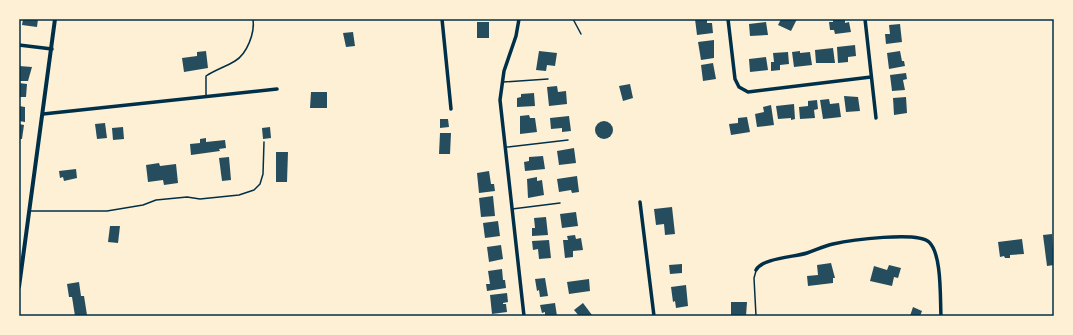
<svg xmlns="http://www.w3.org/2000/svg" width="1073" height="335" viewBox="0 0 1073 335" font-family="Figtree,sans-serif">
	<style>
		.building { fill: #264d5e }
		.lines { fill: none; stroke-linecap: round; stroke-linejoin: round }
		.service { stroke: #003049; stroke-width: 1.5 }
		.minor { stroke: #003049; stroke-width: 3.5 }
		.tertiary { stroke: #003049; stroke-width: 4 }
		.neatline { fill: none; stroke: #003049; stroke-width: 1.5 }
	</style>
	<rect width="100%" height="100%" fill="#fdf0d5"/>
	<g class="building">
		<polygon points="23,19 38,19 37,27 22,25"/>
		<polygon points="695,19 707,19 707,23 712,23 713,33 697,35"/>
		<polygon points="781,19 797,19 791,31 778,25"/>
		<polygon points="833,19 845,19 845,23 849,22 851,32 835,34 834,30 830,30 829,22 833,22"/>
		<rect x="477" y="22" width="12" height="16"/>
		<polygon points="766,22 768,35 750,36 749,24"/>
		<polygon points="900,24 902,42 886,44 885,34 890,34 889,25"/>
		<polygon points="353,32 355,46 346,47 343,33"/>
		<polygon points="714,40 714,58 701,60 698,42"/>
		<polygon points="855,45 856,56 848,57 848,62 838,63 837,47"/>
		<polygon points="833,48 835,63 816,63 815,50"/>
		<polygon points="206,51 208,68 184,72 182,58 197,56 197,52"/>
		<polygon points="539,51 557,53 555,66 547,65 546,71 536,70"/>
		<polygon points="800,51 800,53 810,52 812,65 794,67 792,52"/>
		<polygon points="900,51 902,61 904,61 905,66 889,69 887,53"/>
		<polygon points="788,52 789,64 780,65 780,70 771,71 771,62 774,62 773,53"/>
		<polygon points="766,57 768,70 750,72 749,59"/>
		<polygon points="713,63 716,79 703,81 701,65"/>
		<polygon points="19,66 32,67 28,81 19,81"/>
		<polygon points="906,73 907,79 903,80 905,90 892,91 890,75"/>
		<polygon points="19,83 27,84 26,97 19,97"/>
		<polygon points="630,84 633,98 623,101 619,86"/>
		<polygon points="557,86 558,92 566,91 567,104 549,106 547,87"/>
		<polygon points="311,92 327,92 327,108 310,108"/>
		<polygon points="534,93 535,106 517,107 517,98 521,97 521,94"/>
		<polygon points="844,96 858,97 860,111 846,112"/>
		<polygon points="906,97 907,113 894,115 893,98"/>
		<polygon points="829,99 830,104 839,103 841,117 823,119 820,100"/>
		<polygon points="817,100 818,109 814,110 815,118 800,119 799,107 808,106 808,101"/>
		<polygon points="794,104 795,119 791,120 791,118 778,119 776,106"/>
		<polygon points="771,105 774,125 757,127 755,114 764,112 763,107"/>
		<polygon points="19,106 25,107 25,122 19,121"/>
		<polygon points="529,115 530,118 535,118 537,132 520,134 520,116"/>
		<polygon points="569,116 571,131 562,132 562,128 551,129 550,118"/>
		<polygon points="747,117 750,132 731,135 729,124 738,123 738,118"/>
		<polygon points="440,119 448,119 449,127 440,128"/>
		<circle cx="604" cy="130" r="9"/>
		<polygon points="105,123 107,138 97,139 95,124"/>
		<polygon points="19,124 24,125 22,139 19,139"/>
		<polygon points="123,127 124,139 113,140 112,128"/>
		<polygon points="270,127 271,138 263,139 262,128"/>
		<polygon points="440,133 451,133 450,154 439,154"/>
		<polygon points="206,138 206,142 225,140 226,148 219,149 220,151 191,155 190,144 200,143 200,139"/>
		<polygon points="574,148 576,163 559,165 557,151"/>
		<polygon points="276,152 288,152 287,182 276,182"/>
		<polygon points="543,156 545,169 525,171 524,162 529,161 529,157"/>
		<polygon points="229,157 231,180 222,181 219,158"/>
		<polygon points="159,163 160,166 176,164 178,183 164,185 163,180 148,182 146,165"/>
		<polygon points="76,169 77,178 64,181 63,177 60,178 59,171"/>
		<polygon points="489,171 491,184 494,184 495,191 479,193 477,173"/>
		<polygon points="577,176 579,192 572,193 571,190 559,192 557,179"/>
		<polygon points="537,177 537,181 542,180 544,195 528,198 527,179"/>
		<polygon points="493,196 495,216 481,217 479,198"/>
		<polygon points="672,207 675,234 665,235 664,224 656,225 654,209"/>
		<polygon points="576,212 578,226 562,228 560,214"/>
		<polygon points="546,217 548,235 532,236 532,228 535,228 534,218"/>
		<polygon points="498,221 500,236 485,238 483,223"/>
		<polygon points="110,226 120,226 118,243 108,242"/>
		<polygon points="1052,234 1054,265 1047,266 1043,235"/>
		<polygon points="575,235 576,239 581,238 583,250 573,251 573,257 565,258 563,240 568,240 567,236"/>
		<polygon points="1022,239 1024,254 1010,255 1010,258 1005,258 1004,256 1000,257 998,242"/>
		<polygon points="549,240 551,258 539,259 538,249 533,250 532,241"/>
		<polygon points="501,245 503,259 489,262 487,247"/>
		<polygon points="831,263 835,278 833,278 833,283 808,286 807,276 818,275 817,265"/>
		<polygon points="682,264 682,273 670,274 669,265"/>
		<polygon points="889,265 901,268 898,278 894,277 892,286 870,281 874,266 887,270"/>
		<polygon points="502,269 503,280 505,280 506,288 487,291 486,284 490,284 488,271"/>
		<polygon points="545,278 548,296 540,297 539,290 537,291 535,279"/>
		<polygon points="589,279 590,291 569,294 567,282"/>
		<polygon points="79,282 81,296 84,296 87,315 75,316 72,297 69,297 67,284"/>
		<polygon points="686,285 688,306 676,308 675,301 673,302 671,287"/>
		<polygon points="507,293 508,302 503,303 503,304 506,304 507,312 492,314 490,295"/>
		<polygon points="731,302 747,302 746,316 731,316"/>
		<polygon points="555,303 557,316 545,316 545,312 542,313 540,305"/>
		<polygon points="583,303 592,315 590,316 579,316 574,310"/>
		<polygon points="913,307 922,311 920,316 910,316"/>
	</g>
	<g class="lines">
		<g class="service">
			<polyline points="573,19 581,34"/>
			<polyline points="503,82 548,79"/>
			<path d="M 206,96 L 206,76 C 215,70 225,67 235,61 C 247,54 255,33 253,19"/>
			<polyline points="507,147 568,140"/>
			<polyline points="512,209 560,203"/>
			<polyline points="30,211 107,211 143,205 156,200 187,197 200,199 239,195 254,190 260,184 263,174 264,142"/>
			<polyline points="756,271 754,278 756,316"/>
		</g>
		<g class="minor">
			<polyline points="442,19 451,109"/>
			<polyline points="519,19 516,36 504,71 500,100 524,316"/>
			<polyline points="728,19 735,79 739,87 748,92 871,77"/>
			<polyline points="865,19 876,118"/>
			<polyline points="19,45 52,49"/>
			<polyline points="43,114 277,89"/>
			<polyline points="640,202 654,316"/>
			<path d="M 756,270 C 762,258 795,257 807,253 C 816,250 824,246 833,244 C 850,240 918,231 929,242 C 942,254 940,298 941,316"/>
		</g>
		<polyline class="tertiary" points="19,287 55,19"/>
	</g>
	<rect width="1073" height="335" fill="none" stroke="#fdf0d5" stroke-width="40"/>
	<rect x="20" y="20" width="1033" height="295" class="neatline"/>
</svg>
